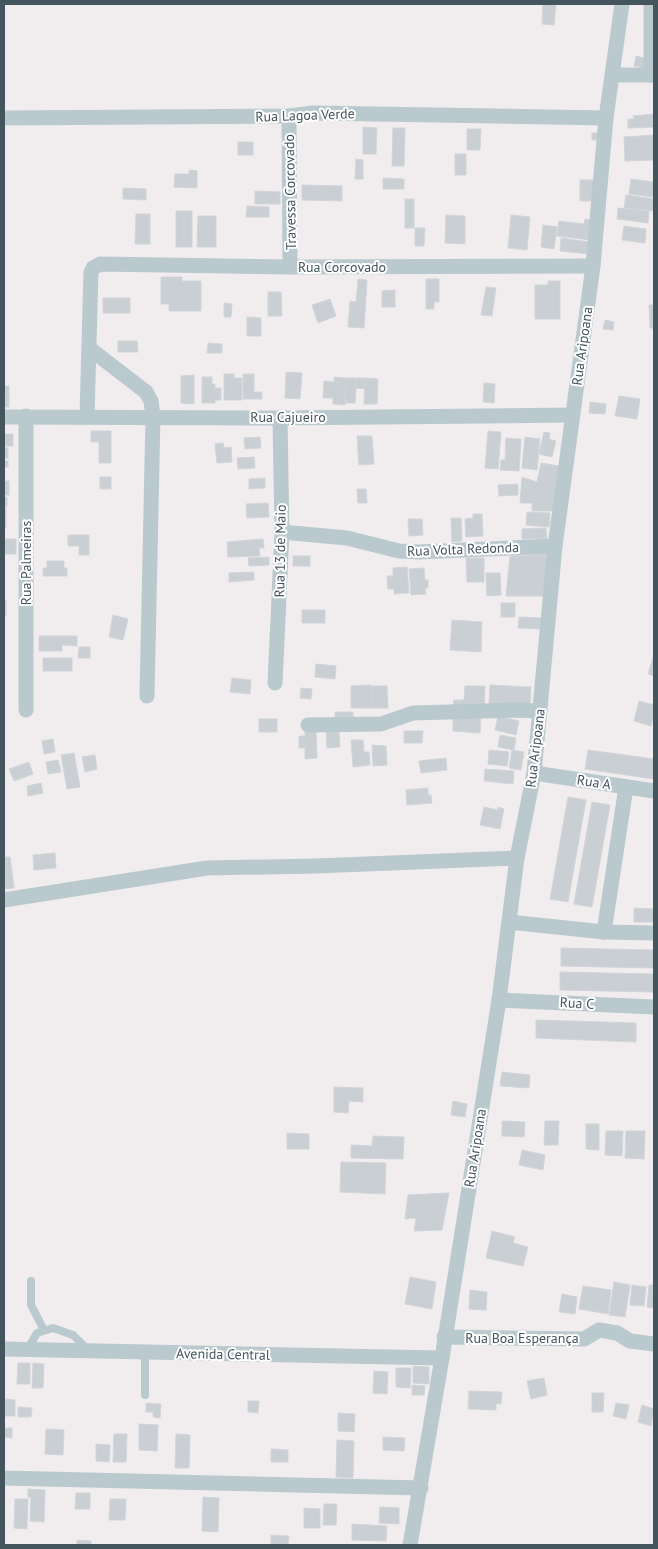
<svg xmlns="http://www.w3.org/2000/svg" width="658" height="1549" viewBox="0 0 658 1549" font-family="'PT Sans',sans-serif">
	<style>
		.building { fill: #c9cfd3; stroke: #d1d5da }
		.lines { fill: none; stroke-linecap: round; stroke-linejoin: round }
		.service { stroke: #bac9ce; stroke-width: 8 }
		.minor { stroke: #bac9ce; stroke-width: 15 }
		.labels { text-anchor: middle; dominant-baseline: central; stroke-width: 4; stroke-linejoin: round; paint-order: stroke }
		.street-label { font-size: 14px; fill: #44555d; stroke: #fff }
	</style>
	<rect width="100%" height="100%" fill="#f1edee"/>
	<g class="building">
		<polygon points="543,4 556,4 554,25 542,24"/>
		<polygon points="636,56 647,59 645,68 634,66"/>
		<polygon points="654,114 654,127 628,128 628,119 634,119 633,116"/>
		<polygon points="363,127 377,128 376,154 363,154"/>
		<polygon points="393,128 405,128 404,166 392,166"/>
		<polygon points="467,129 481,129 480,150 467,150"/>
		<rect x="592" y="133" width="9" height="7"/>
		<polygon points="654,135 654,160 625,161 624,137"/>
		<rect x="238" y="142" width="15" height="13"/>
		<rect x="455" y="154" width="11" height="21"/>
		<polygon points="356,159 363,160 363,179 355,179"/>
		<polygon points="189,170 197,171 197,188 174,187 175,174 189,174"/>
		<polygon points="383,178 404,179 404,189 383,189"/>
		<polygon points="631,179 654,182 654,197 629,194"/>
		<rect x="580" y="180" width="18" height="21"/>
		<polygon points="302,185 342,186 342,201 302,200"/>
		<polygon points="123,188 146,189 146,200 123,199"/>
		<polygon points="255,191 280,192 280,204 255,204"/>
		<polygon points="626,195 654,199 653,211 624,208"/>
		<rect x="405" y="199" width="9" height="29"/>
		<polygon points="247,206 269,207 269,217 246,217"/>
		<polygon points="618,208 649,211 648,223 617,219"/>
		<rect x="176" y="211" width="16" height="36"/>
		<polygon points="136,214 150,214 150,244 135,244"/>
		<polygon points="446,215 465,216 465,244 445,243"/>
		<polygon points="511,215 530,217 527,250 508,248"/>
		<polygon points="198,216 216,216 216,247 197,247"/>
		<polygon points="585,219 592,220 590,240 557,236 559,221 584,224"/>
		<polygon points="543,225 557,227 554,249 541,247"/>
		<polygon points="624,226 646,229 645,243 622,240"/>
		<polygon points="415,228 425,228 424,246 415,246"/>
		<polygon points="561,238 590,242 589,254 560,251"/>
		<polygon points="161,277 182,277 182,281 201,281 201,311 169,311 169,304 161,304"/>
		<polygon points="358,279 367,280 364,328 348,327 350,301 356,302"/>
		<polygon points="426,279 439,279 439,302 434,302 434,309 426,309"/>
		<polygon points="548,281 560,281 560,319 535,319 535,285 548,285"/>
		<polygon points="486,287 496,288 492,316 481,315"/>
		<polygon points="395,290 395,307 382,307 382,291"/>
		<polygon points="268,292 281,292 282,316 268,316"/>
		<rect x="103" y="298" width="27" height="15"/>
		<polygon points="330,299 336,316 318,323 312,305"/>
		<polygon points="224,303 232,304 231,317 224,317"/>
		<polygon points="649,305 654,305 654,328 650,328"/>
		<polygon points="247,317 261,318 261,336 247,336"/>
		<polygon points="605,320 614,322 613,330 603,329"/>
		<polygon points="118,341 137,341 138,352 118,352"/>
		<polygon points="208,343 222,344 222,353 207,353"/>
		<polygon points="286,372 302,373 300,399 285,398"/>
		<polygon points="224,374 234,374 234,378 242,378 242,400 224,400"/>
		<polygon points="243,374 254,374 254,392 262,392 262,399 243,399"/>
		<polygon points="194,375 194,404 181,403 181,376"/>
		<polygon points="202,377 212,377 212,384 215,384 215,388 221,388 221,400 215,400 215,403 202,403"/>
		<polygon points="334,377 346,378 345,405 333,404 333,398 323,398 324,381 334,382"/>
		<polygon points="346,378 357,378 355,403 345,403"/>
		<polygon points="357,378 365,378 365,389 356,388"/>
		<polygon points="365,378 378,379 377,404 364,404"/>
		<polygon points="484,383 495,384 494,403 483,402"/>
		<rect x="4" y="386" width="5" height="21"/>
		<polygon points="619,396 640,399 637,419 615,416"/>
		<polygon points="590,402 606,404 605,414 589,413"/>
		<polygon points="91,431 111,431 111,463 99,463 99,442 91,442"/>
		<polygon points="488,431 501,432 498,469 485,468"/>
		<polygon points="544,432 550,433 549,439 556,441 552,457 539,454"/>
		<rect x="4" y="434" width="9" height="12"/>
		<polygon points="357,436 372,436 374,464 359,465"/>
		<polygon points="260,437 261,448 245,449 244,438"/>
		<polygon points="525,437 540,439 537,470 522,468"/>
		<polygon points="506,438 521,439 519,471 500,470 501,460 505,460"/>
		<polygon points="223,443 224,448 231,447 232,462 217,463 215,444"/>
		<rect x="4" y="448" width="4" height="10"/>
		<polygon points="254,457 255,468 238,469 237,458"/>
		<rect x="4" y="461" width="4" height="6"/>
		<polygon points="541,463 559,466 553,511 532,511 532,503 520,503 522,477 537,482"/>
		<rect x="100" y="477" width="11" height="12"/>
		<polygon points="265,478 265,488 249,489 249,479"/>
		<rect x="4" y="481" width="5" height="14"/>
		<polygon points="518,484 518,495 499,496 498,485"/>
		<polygon points="357,489 366,489 367,503 358,503"/>
		<polygon points="4,497 7,497 7,506 6,505 6,528 4,528"/>
		<polygon points="268,503 269,517 247,518 246,504"/>
		<polygon points="527,512 550,513 549,527 526,525"/>
		<polygon points="473,514 482,514 483,536 466,537 465,519 473,518"/>
		<polygon points="451,518 461,518 462,541 452,542"/>
		<polygon points="408,519 422,519 423,535 409,536"/>
		<polygon points="546,528 547,539 522,539 522,529"/>
		<polygon points="68,535 89,535 89,555 79,555 79,546 68,546"/>
		<rect x="4" y="539" width="12" height="15"/>
		<polygon points="263,539 264,548 259,548 260,556 228,557 227,542"/>
		<polygon points="550,554 543,596 506,596 510,556"/>
		<rect x="293" y="556" width="17" height="10"/>
		<polygon points="269,557 269,565 249,566 248,558"/>
		<polygon points="466,558 484,558 484,582 467,582"/>
		<polygon points="47,561 64,561 64,568 67,568 67,576 43,576 43,568 47,568"/>
		<polygon points="407,567 409,593 394,594 394,589 388,589 387,576 393,576 393,568"/>
		<polygon points="424,568 425,580 428,580 428,588 425,588 426,594 411,595 409,569"/>
		<polygon points="254,572 254,580 229,582 229,573"/>
		<polygon points="486,573 500,573 501,595 487,596"/>
		<rect x="4" y="601" width="2" height="14"/>
		<rect x="501" y="603" width="14" height="14"/>
		<rect x="302" y="610" width="23" height="13"/>
		<polygon points="113,615 128,619 123,640 109,637"/>
		<polygon points="519,617 542,618 541,629 518,628"/>
		<polygon points="452,620 482,622 481,652 450,650"/>
		<polygon points="39,636 77,636 77,646 62,645 62,651 39,651"/>
		<polygon points="79,647 90,647 90,658 78,658"/>
		<polygon points="654,654 654,676 648,674"/>
		<rect x="43" y="658" width="29" height="13"/>
		<polygon points="316,664 336,666 335,679 315,677"/>
		<polygon points="232,678 251,680 250,694 230,692"/>
		<polygon points="371,685 372,708 351,708 351,686"/>
		<polygon points="490,685 531,687 530,707 489,705"/>
		<polygon points="371,686 387,686 388,708 372,708"/>
		<polygon points="465,686 485,686 484,710 453,708 454,700 464,700"/>
		<polygon points="301,688 312,689 311,699 300,698"/>
		<polygon points="639,701 654,705 654,714 651,726 634,721"/>
		<rect x="335" y="712" width="18" height="7"/>
		<polygon points="453,716 481,717 480,733 453,731"/>
		<polygon points="498,716 519,721 516,735 495,730"/>
		<rect x="259" y="719" width="18" height="13"/>
		<polygon points="305,730 316,730 317,758 305,759 305,748 299,748 299,736 305,736"/>
		<polygon points="339,731 340,747 327,748 326,732"/>
		<polygon points="404,731 423,731 422,743 404,743"/>
		<polygon points="500,735 516,738 514,750 498,747"/>
		<polygon points="53,739 55,752 44,754 42,741"/>
		<polygon points="351,740 363,740 364,752 369,752 370,765 353,767"/>
		<polygon points="372,745 386,746 387,765 373,766"/>
		<polygon points="489,750 509,752 507,766 488,764"/>
		<polygon points="512,750 524,752 521,770 509,768"/>
		<polygon points="588,750 654,759 654,779 585,769"/>
		<polygon points="74,753 80,787 67,789 61,755"/>
		<polygon points="95,755 97,769 85,772 82,757"/>
		<polygon points="446,758 447,770 421,773 419,761"/>
		<polygon points="58,760 61,772 48,774 46,762"/>
		<polygon points="29,762 33,774 14,781 9,769"/>
		<polygon points="485,769 514,771 513,784 484,781"/>
		<polygon points="41,783 43,793 28,796 27,786"/>
		<polygon points="428,788 428,795 431,795 432,803 407,805 406,790"/>
		<polygon points="568,797 586,800 568,902 550,899"/>
		<polygon points="592,802 610,805 592,907 574,904"/>
		<polygon points="484,807 498,810 498,807 504,809 500,829 480,825"/>
		<polygon points="55,853 56,868 34,870 33,855"/>
		<polygon points="4,857 10,857 14,888 4,889"/>
		<polygon points="634,908 654,909 654,922 634,922"/>
		<polygon points="561,948 654,950 654,968 561,966"/>
		<polygon points="560,972 654,974 654,992 560,990"/>
		<polygon points="536,1020 636,1023 636,1042 536,1038"/>
		<polygon points="502,1072 530,1075 529,1088 500,1086"/>
		<polygon points="334,1087 363,1088 363,1102 349,1101 348,1113 334,1112"/>
		<polygon points="453,1101 467,1104 465,1117 451,1115"/>
		<polygon points="502,1121 525,1122 524,1137 502,1136"/>
		<polygon points="545,1121 559,1121 558,1145 544,1145"/>
		<polygon points="586,1124 599,1124 599,1150 586,1149"/>
		<polygon points="606,1131 623,1131 622,1156 605,1155"/>
		<polygon points="626,1131 645,1131 644,1159 625,1158"/>
		<polygon points="287,1133 309,1134 309,1149 287,1149"/>
		<polygon points="373,1136 404,1137 403,1159 351,1158 351,1145 372,1146"/>
		<polygon points="522,1150 545,1155 543,1170 519,1165"/>
		<polygon points="341,1162 386,1163 385,1194 340,1192"/>
		<polygon points="449,1193 442,1230 414,1231 416,1218 405,1219 408,1195"/>
		<polygon points="492,1231 515,1237 513,1243 528,1247 523,1266 486,1258"/>
		<polygon points="410,1277 436,1282 432,1309 405,1304"/>
		<polygon points="614,1282 630,1285 625,1317 609,1315"/>
		<polygon points="632,1285 646,1287 644,1306 630,1305"/>
		<polygon points="649,1285 654,1285 654,1308 647,1307"/>
		<polygon points="583,1286 611,1290 608,1314 579,1309"/>
		<polygon points="470,1290 487,1292 486,1310 469,1309"/>
		<polygon points="562,1294 577,1297 575,1314 559,1312"/>
		<polygon points="18,1363 30,1363 30,1384 17,1384"/>
		<polygon points="33,1363 44,1364 43,1388 32,1388"/>
		<polygon points="413,1366 429,1367 429,1384 413,1383"/>
		<polygon points="396,1368 411,1368 410,1388 396,1387"/>
		<polygon points="374,1371 388,1372 387,1394 373,1393"/>
		<polygon points="544,1378 547,1395 531,1399 527,1381"/>
		<polygon points="412,1385 425,1386 424,1395 412,1395"/>
		<polygon points="469,1391 502,1392 501,1404 496,1404 496,1410 468,1409"/>
		<polygon points="592,1393 604,1393 603,1412 592,1412"/>
		<polygon points="4,1399 15,1400 15,1416 4,1416"/>
		<polygon points="248,1401 259,1401 258,1413 248,1412"/>
		<polygon points="146,1403 161,1404 160,1418 153,1417 153,1412 146,1412"/>
		<polygon points="616,1403 629,1405 626,1419 613,1416"/>
		<polygon points="642,1405 654,1409 651,1426 638,1422"/>
		<polygon points="18,1407 32,1408 31,1417 18,1417"/>
		<polygon points="338,1413 355,1414 354,1432 338,1431"/>
		<polygon points="139,1424 158,1425 157,1451 139,1450"/>
		<polygon points="4,1428 12,1428 12,1438 4,1437"/>
		<polygon points="46,1429 64,1430 63,1455 45,1454"/>
		<polygon points="114,1434 127,1434 126,1462 113,1462"/>
		<polygon points="176,1434 190,1435 189,1468 175,1468"/>
		<polygon points="383,1437 405,1438 404,1451 383,1450"/>
		<polygon points="337,1440 354,1441 353,1478 336,1477"/>
		<polygon points="96,1444 110,1445 109,1462 96,1461"/>
		<polygon points="271,1449 288,1450 288,1462 271,1462"/>
		<polygon points="28,1489 45,1490 44,1522 30,1521 31,1497 28,1497"/>
		<polygon points="76,1493 90,1493 90,1509 75,1509"/>
		<polygon points="203,1497 219,1498 218,1532 202,1531"/>
		<polygon points="15,1499 28,1499 27,1529 14,1528"/>
		<polygon points="110,1499 126,1499 125,1520 109,1520"/>
		<polygon points="324,1504 337,1504 336,1525 323,1525"/>
		<polygon points="380,1507 399,1508 399,1524 379,1523"/>
		<polygon points="304,1508 320,1509 320,1528 304,1528"/>
		<polygon points="352,1524 387,1526 386,1541 352,1540"/>
		<polygon points="271,1535 289,1536 288,1545 271,1545"/>
		<polygon points="77,1540 91,1541 91,1545 77,1545"/>
	</g>
	<g class="lines">
		<g class="service">
			<polyline points="31,1281 31,1305 44,1330"/>
			<polyline points="27,1350 37,1333 53,1328 73,1335 88,1350"/>
			<polyline points="145,1353 145,1395"/>
		</g>
		<g class="minor">
			<polyline points="613,75 654,75"/>
			<polyline points="651,75 651,4"/>
			<polyline points="289,116 290,267"/>
			<polyline points="4,118 289,116 313,113 606,118"/>
			<polyline points="89,348 146,392 151,401 153,416 147,696"/>
			<polyline points="87,416 91,272 93,268 100,264 290,267 593,266"/>
			<polyline points="4,417 280,418 572,415"/>
			<polyline points="282,532 347,538 399,551 419,552 555,546"/>
			<polyline points="275,683 282,532 280,418"/>
			<polyline points="26,710 26,416"/>
			<polyline points="308,725 381,724 413,713 516,710 540,711"/>
			<polyline points="534,773 654,791"/>
			<polyline points="4,900 207,868 316,866 517,858"/>
			<polyline points="509,922 604,932 654,933"/>
			<polyline points="604,932 626,787"/>
			<polyline points="499,1000 654,1007"/>
			<polyline points="444,1337 584,1339 599,1330 617,1333 630,1341 654,1344"/>
			<polyline points="4,1349 442,1358"/>
			<polyline points="4,1478 421,1488"/>
			<polyline points="410,1545 442,1358 499,1000 517,858 534,773 555,546 593,266 606,118 622,4"/>
		</g>
	</g>
	<g class="labels">
		<g class="street-label">
			<text transform="translate(305 115) rotate(-2)">Rua Lagoa Verde</text>
			<text transform="translate(290 192) rotate(-91)">Travessa Corcovado</text>
			<text x="342" y="267">Rua Corcovado</text>
			<text transform="translate(582 346) rotate(-82)">Rua Aripoana</text>
			<text x="288" y="417">Rua Cajueiro</text>
			<text transform="translate(463 549) rotate(-2)">Rua Volta Redonda</text>
			<text transform="translate(280 551) rotate(-89)">Rua 13 de Maio</text>
			<text transform="translate(26 563) rotate(-90)">Rua Palmeiras</text>
			<text transform="translate(535 748) rotate(-83)">Rua Aripoana</text>
			<text transform="translate(594 782) rotate(9)">Rua A</text>
			<text transform="translate(577 1003) rotate(3)">Rua C</text>
			<text transform="translate(475 1148) rotate(-81)">Rua Aripoana</text>
			<text x="522" y="1338">Rua Boa Esperança</text>
			<text transform="translate(223 1354) rotate(1)">Avenida Central</text>
		</g>
	</g>
	<rect width="658" height="1549" fill="none" stroke="#44555d" stroke-width="10"/>
</svg>
